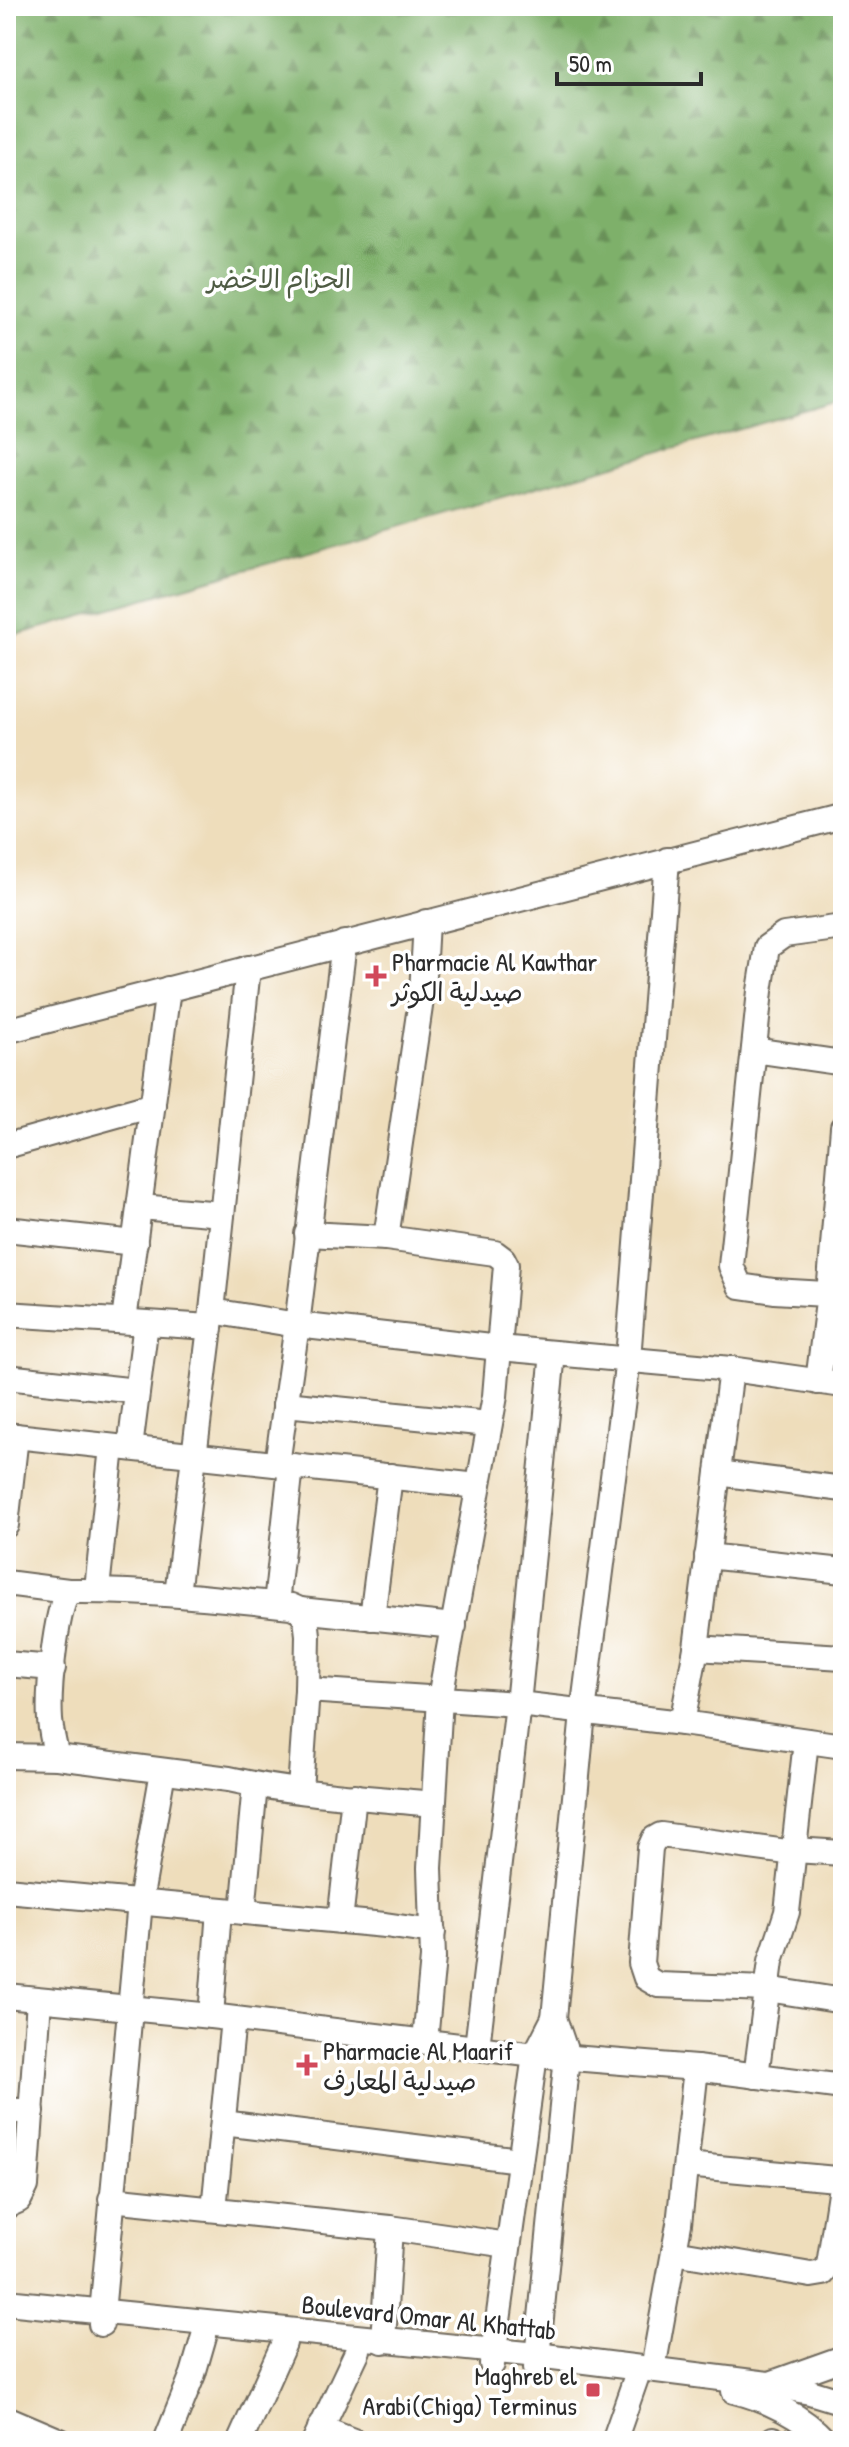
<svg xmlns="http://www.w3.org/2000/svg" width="849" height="2447" viewBox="0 0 849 2447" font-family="'Patrick Hand','Playpen Sans Arabic',sans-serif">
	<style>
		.forest { fill: url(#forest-firs); stroke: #546e4a; stroke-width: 2 }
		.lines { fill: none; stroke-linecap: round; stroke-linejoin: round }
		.minor-casing { stroke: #6f695d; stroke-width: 28 }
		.minor { stroke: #fff; stroke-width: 24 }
		.poi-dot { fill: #d1495b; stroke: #fff; stroke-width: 3 }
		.labels { text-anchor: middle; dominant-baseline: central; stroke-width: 7; stroke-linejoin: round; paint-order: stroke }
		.park-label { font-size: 26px; fill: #4e5b43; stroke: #fff }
		.poi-label { font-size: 26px; fill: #2b2b2b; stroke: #fff; text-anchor: start }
		.street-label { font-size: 26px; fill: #2b2b2b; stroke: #fff }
	</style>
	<defs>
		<pattern id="forest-firs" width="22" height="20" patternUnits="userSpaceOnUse" patternTransform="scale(2)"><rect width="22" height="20" fill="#7eb06a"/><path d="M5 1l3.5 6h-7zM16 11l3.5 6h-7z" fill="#678f57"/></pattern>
	</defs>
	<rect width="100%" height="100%" fill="#fff"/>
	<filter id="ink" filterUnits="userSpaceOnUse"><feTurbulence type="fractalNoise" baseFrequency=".0125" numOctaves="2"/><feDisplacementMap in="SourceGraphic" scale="16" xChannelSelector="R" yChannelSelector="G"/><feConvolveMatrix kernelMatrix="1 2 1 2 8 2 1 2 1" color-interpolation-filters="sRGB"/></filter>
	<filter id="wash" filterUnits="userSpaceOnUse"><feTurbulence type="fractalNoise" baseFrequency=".006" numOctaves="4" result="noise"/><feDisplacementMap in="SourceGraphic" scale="32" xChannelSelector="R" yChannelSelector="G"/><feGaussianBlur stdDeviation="1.8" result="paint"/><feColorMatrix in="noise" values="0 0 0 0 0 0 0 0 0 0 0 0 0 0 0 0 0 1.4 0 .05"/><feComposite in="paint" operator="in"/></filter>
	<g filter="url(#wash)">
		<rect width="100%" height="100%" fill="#edb"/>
		<polygon class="forest" points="6,6 843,6 843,400 6,638"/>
	</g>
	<g filter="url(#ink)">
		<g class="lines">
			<defs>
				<g id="minor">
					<polyline points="843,927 784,935 767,947 760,991 731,1266 740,1286 774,1291 843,1295"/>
					<polyline points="6,1031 843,816"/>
					<polyline points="754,1050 843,1063"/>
					<polyline points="6,1146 153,1105"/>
					<polyline points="140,1207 222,1214"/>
					<polyline points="6,1229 135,1243"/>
					<polyline points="307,1234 386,1238 495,1253 503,1259 506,1265 495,1396 440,1698 430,1868 433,1958 425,2041"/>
					<polyline points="386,1238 422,993 426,922"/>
					<polyline points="212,1311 297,1325 499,1348 731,1369 843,1385"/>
					<polyline points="6,1314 210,1327"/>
					<polyline points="124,1321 168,989"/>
					<polyline points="6,1377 137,1391"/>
					<polyline points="818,1382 829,1294 843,1127"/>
					<polyline points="285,1404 489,1424"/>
					<polyline points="6,1435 478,1486"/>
					<polyline points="130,1448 146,1323"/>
					<polyline points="277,1464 297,1325 344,943"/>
					<polyline points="718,1473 843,1489"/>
					<polyline points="6,1525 16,1436"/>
					<polyline points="707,1556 843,1571"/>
					<polyline points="6,1583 68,1591"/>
					<polyline points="97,1589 112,1447"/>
					<polyline points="177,1594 212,1311 248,968"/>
					<polyline points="276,1604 291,1466"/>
					<polyline points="300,1610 454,1626"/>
					<polyline points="372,1618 390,1476"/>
					<polyline points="696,1648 843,1657"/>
					<polyline points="6,1664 53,1668"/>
					<polyline points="307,1690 518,1704 682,1723 843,1746"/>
					<polyline points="682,1723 696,1648 731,1369"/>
					<polyline points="6,1756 57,1757"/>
					<path d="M 300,1790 L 307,1690 L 308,1635 L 306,1618 L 300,1610 L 291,1606 C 217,1598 143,1590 68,1591 C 55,1615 48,1692 50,1720 C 51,1733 54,1745 57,1757 L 229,1779 C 295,1794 365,1797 433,1804"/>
					<polyline points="794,1850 843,1853"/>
					<polyline points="794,1853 661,1835 654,1839 650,1848 641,1963 646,1978 658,1985 767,1989 843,2001"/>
					<polyline points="6,1890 385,1925 433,1932"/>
					<polyline points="243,1912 255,1785"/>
					<polyline points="340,1921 354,1796"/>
					<polyline points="6,1996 211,2016 535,2055 696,2068 843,2087"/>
					<polyline points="211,2016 219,1910"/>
					<polyline points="554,2018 583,1713 628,1359 667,860"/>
					<polyline points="477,2047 518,1704 553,1353"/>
					<polyline points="756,2076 771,1961 787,1912 806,1741"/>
					<polyline points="6,2110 32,2112"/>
					<polyline points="223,2123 520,2160"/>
					<polyline points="111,2199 390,2228 508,2245"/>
					<polyline points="6,2206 19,2200 26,2186 39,2000"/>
					<polyline points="214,2209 233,2019"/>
					<polyline points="674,2252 811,2275 823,2273 829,2265 841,2186 836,2179 686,2165"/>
					<polyline points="6,2302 537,2355 768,2384 810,2392 843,2402"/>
					<polyline points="101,2324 140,1902 163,1771"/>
					<polyline points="383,2341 390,2228"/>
					<polyline points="492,2364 535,2055 554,2018 567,2056 536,2368"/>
					<polyline points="653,2369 679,2224 696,2068"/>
					<polyline points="770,2384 843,2358"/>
					<path d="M 734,2391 C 767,2399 802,2416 825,2441"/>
					<polyline points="6,2418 60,2441"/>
					<polyline points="320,2428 353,2441"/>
					<polyline points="166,2441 193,2374 204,2336"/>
					<polyline points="240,2441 284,2343"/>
					<polyline points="315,2441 358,2350"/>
					<polyline points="614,2441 636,2378"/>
					<polyline points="772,2441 773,2439 776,2441"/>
				</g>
			</defs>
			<use href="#minor" class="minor-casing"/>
			<use href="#minor" class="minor"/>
		</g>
	</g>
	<g class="poi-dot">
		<path d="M372 964h8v8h8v8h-8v8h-8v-8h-8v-8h8z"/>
		<path d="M303 2053h8v8h8v8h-8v8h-8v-8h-8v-8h8z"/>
		<rect x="585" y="2382" width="16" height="16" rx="4"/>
	</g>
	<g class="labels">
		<g class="park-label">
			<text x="279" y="278">الحزام الاخضر</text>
		</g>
		<g class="poi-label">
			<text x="392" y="961">Pharmacie Al Kawthar<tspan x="392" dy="30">صيدلية الكوثر</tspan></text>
			<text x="323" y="2050">Pharmacie Al Maarif<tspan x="323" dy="30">صيدلية المعارف</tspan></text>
			<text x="577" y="2375" text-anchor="end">Maghreb el<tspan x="577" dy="30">Arabi(Chiga) Terminus</tspan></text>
		</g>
		<g class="street-label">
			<text transform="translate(429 2317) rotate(6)">Boulevard Omar Al Khattab</text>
		</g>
	</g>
	<rect width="849" height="2447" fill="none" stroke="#fff" stroke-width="32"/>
	<path d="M557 72v12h144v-12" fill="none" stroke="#2b2b2b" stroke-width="4"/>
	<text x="569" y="72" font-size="24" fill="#2b2b2b" stroke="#ffffff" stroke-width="6" paint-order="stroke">50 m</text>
</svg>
